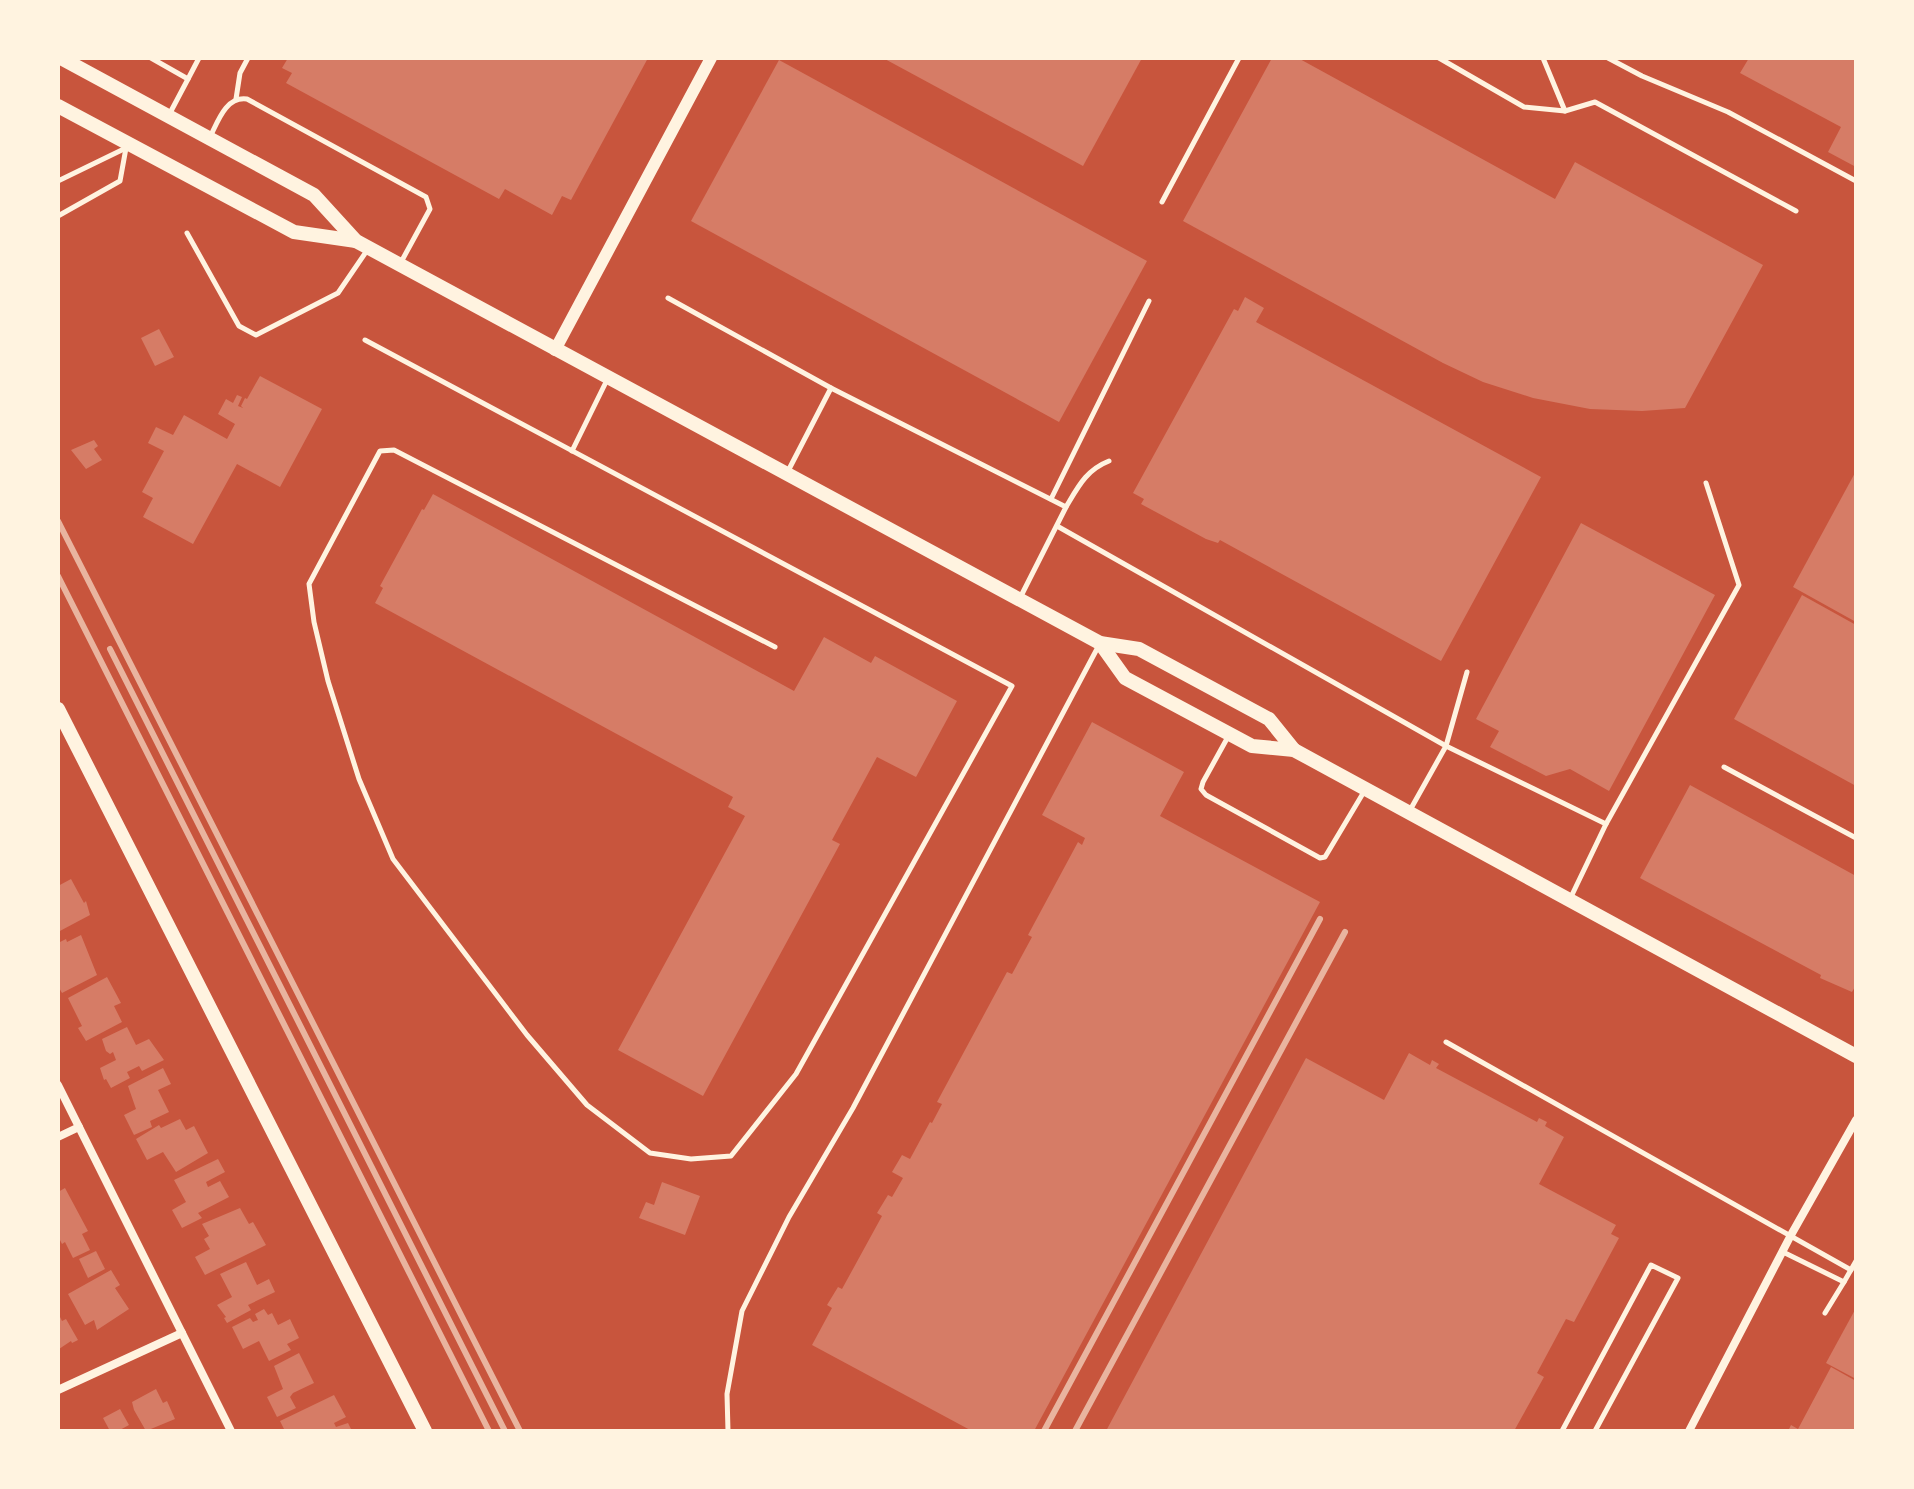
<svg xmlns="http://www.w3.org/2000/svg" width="1914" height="1489" viewBox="0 0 1914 1489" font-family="'Open Sans',sans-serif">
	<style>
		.building { fill: #d67c66 }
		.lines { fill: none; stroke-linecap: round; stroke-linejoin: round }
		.service { stroke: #fff3e0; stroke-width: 5 }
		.minor { stroke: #fff3e0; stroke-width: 8 }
		.tertiary { stroke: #fff3e0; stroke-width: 12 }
		.secondary { stroke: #fff3e0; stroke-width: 14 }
		.rail { stroke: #e9b49f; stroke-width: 6 }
	</style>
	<rect width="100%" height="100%" fill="#c8553d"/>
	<g class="building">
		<polygon points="288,58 648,58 571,200 562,196 552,215 505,189 499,199 286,83 292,73 282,68"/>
		<polygon points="883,58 1142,58 1083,166"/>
		<polygon points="1272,58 1298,58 1555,199 1575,162 1763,265 1685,408 1642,411 1590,409 1533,398 1483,382 1443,363 1183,221"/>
		<polygon points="1749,58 1856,58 1856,167 1828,152 1841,127 1740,73"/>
		<polygon points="779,60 1147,261 1059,422 691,221"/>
		<polygon points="1245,297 1264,308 1256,322 1541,477 1441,661 1220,540 1218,543 1206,539 1141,504 1144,499 1133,493 1234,309 1238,311"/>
		<polygon points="159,329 174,357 155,366 141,338"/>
		<polygon points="260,376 322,409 280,487 237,464 193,544 143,517 153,498 142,492 164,451 148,443 156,427 173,435 184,415 227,439 235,424 218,414 226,399 233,403 237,395 242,397 238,406 243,408 241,406 245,398 247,399"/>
		<polygon points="94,440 98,446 94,449 102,460 86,469 71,450"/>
		<polygon points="1856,471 1856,622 1793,587"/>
		<polygon points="433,494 794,691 824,637 871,663 875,656 957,701 916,777 877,757 832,840 840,844 703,1096 618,1050 745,816 728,807 733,797 375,603 383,588 380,586 422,509 424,510"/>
		<polygon points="1581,523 1715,595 1609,791 1570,769 1546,776 1490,747 1499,731 1476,719"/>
		<polygon points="1802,595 1856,625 1856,786 1734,719"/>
		<polygon points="1092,722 1184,772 1160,816 1320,902 1034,1431 972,1431 812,1345 832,1308 827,1305 838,1287 842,1289 882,1216 877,1213 888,1195 892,1197 903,1178 892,1172 902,1155 910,1159 930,1122 932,1123 942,1104 937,1102 1007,972 1012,974 1032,937 1028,935 1078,842 1082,845 1085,838 1042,815"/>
		<polygon points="1690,785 1856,876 1856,985 1852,992 1820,978 1821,975 1640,878"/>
		<polygon points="71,879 84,903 86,901 90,915 58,932 58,886"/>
		<polygon points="81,935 97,975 62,993 58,986 58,943 66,939 67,942"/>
		<polygon points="107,977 121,1003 114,1006 122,1022 86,1041 78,1028 82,1026 68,998"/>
		<polygon points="127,1027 136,1045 149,1039 164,1060 142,1071 139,1066 127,1072 130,1078 111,1088 106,1079 104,1080 100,1068 116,1060 113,1052 110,1054 106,1051 102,1039"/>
		<polygon points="1409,1053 1430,1065 1432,1060 1439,1064 1436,1068 1537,1122 1539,1118 1547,1122 1545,1126 1564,1137 1539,1184 1616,1225 1611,1234 1619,1238 1574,1322 1566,1319 1537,1373 1544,1377 1514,1431 1106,1431 1306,1058 1384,1100"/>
		<polygon points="163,1068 171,1084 158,1090 169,1112 150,1121 152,1127 134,1135 124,1115 136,1109 128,1086"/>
		<polygon points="180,1119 186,1130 194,1126 208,1153 176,1172 163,1152 147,1160 136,1139 159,1125 161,1128"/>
		<polygon points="218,1159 225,1172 206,1182 208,1187 220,1181 229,1197 198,1213 202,1218 182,1228 172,1210 186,1202 174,1180"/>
		<polygon points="662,1182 700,1196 685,1235 639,1218 646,1202 654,1205"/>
		<polygon points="65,1188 88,1231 82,1234 90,1250 73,1258 65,1242 62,1244 58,1236 58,1192"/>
		<polygon points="240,1208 249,1224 253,1222 266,1245 205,1275 195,1257 210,1249 204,1239 209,1236 202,1224"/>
		<polygon points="96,1251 105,1269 88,1278 79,1259"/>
		<polygon points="246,1262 257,1285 269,1279 275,1292 248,1305 251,1310 227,1323 224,1318 226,1317 217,1305 232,1297 220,1274"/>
		<polygon points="111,1270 120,1285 115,1288 129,1309 97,1330 94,1320 85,1325 68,1294"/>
		<polygon points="1856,1308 1856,1379 1826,1363"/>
		<polygon points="264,1309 268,1315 272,1313 278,1325 290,1319 299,1338 287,1344 291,1350 269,1361 259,1341 243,1349 232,1327 250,1318 253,1322 258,1320 255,1314"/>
		<polygon points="58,1313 62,1321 66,1319 78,1340 72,1343 71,1341 59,1349"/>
		<polygon points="299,1353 314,1383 293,1393 290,1397 296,1408 277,1417 267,1397 283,1389 274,1366"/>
		<polygon points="1831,1367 1856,1381 1856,1431 1788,1431 1791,1425 1798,1429"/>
		<polygon points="156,1389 163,1403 167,1401 175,1419 146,1431 134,1410 132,1402"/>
		<polygon points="334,1395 346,1417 334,1423 336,1427 348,1423 352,1431 285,1431 280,1421"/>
		<polygon points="120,1409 129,1425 118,1431 110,1431 103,1418"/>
	</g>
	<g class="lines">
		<g class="service">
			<polyline points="151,58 188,79 199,58"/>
			<polyline points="1439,58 1524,107 1565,111 1595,102 1796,211"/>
			<polyline points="1543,58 1565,111"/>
			<polyline points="1608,58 1642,76 1728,112 1856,181"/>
			<polyline points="236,99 240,73 248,58"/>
			<polyline points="170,113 188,79"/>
			<path d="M 210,137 C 218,121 226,96 247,99 L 426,197 L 430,209 L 400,264"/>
			<polyline points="58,181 128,147"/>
			<polyline points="1162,202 1239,58"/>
			<polyline points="58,216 120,181 126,148"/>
			<polyline points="187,233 239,326 256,335 338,293 368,249"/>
			<polyline points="668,298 831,388"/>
			<polyline points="365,340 1012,686 796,1074 731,1156 691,1159 650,1153 587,1105 527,1035 393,859 359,779 328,681 314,622 309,584 380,451 394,450 775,647"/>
			<polyline points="572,451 607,380"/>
			<polyline points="787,473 831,388 1066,507 1020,598"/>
			<polyline points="1051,499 1149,301"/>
			<path d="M 1066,507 C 1078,487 1086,470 1109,461"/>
			<polyline points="1057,526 1446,746 1409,812"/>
			<polyline points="1467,672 1446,746 1606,824 1739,585 1706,483"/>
			<polyline points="1229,735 1203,782 1201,789 1206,795 1320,858 1325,857 1328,852 1365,790"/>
			<polyline points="1724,767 1856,838"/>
			<polyline points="1570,899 1606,824"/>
			<polyline points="1446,1042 1851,1270"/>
			<polyline points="1783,1252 1844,1282 1856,1261"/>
			<polyline points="1825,1313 1844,1282"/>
			<polyline points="728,1431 727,1394 742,1311 789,1217 853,1108 1098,647"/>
			<polyline points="1562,1431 1651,1265 1678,1278 1595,1431"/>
		</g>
		<g class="minor">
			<polyline points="58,1085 231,1431"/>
			<polyline points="58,1137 79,1127"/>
			<polyline points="58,1390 182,1333"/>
			<polyline points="1689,1431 1791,1235 1856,1120"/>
		</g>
		<polyline class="tertiary" points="555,350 711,58"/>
		<g class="secondary">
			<polyline points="61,58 314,195 356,241 1100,643 1139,649 1269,719 1294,750"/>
			<polyline points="58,106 294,232 356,241"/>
			<polyline points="1100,643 1125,678 1252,746 1294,750 1856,1056"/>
			<polyline points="58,709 425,1431"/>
		</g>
		<g class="rail">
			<polyline points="58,521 520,1431"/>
			<polyline points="58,576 489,1431"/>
			<polyline points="110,649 505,1431"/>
			<polyline points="1044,1431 1320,919"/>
			<polyline points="1075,1431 1345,932"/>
		</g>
	</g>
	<rect width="1914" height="1489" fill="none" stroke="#fff3e0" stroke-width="120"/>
</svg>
